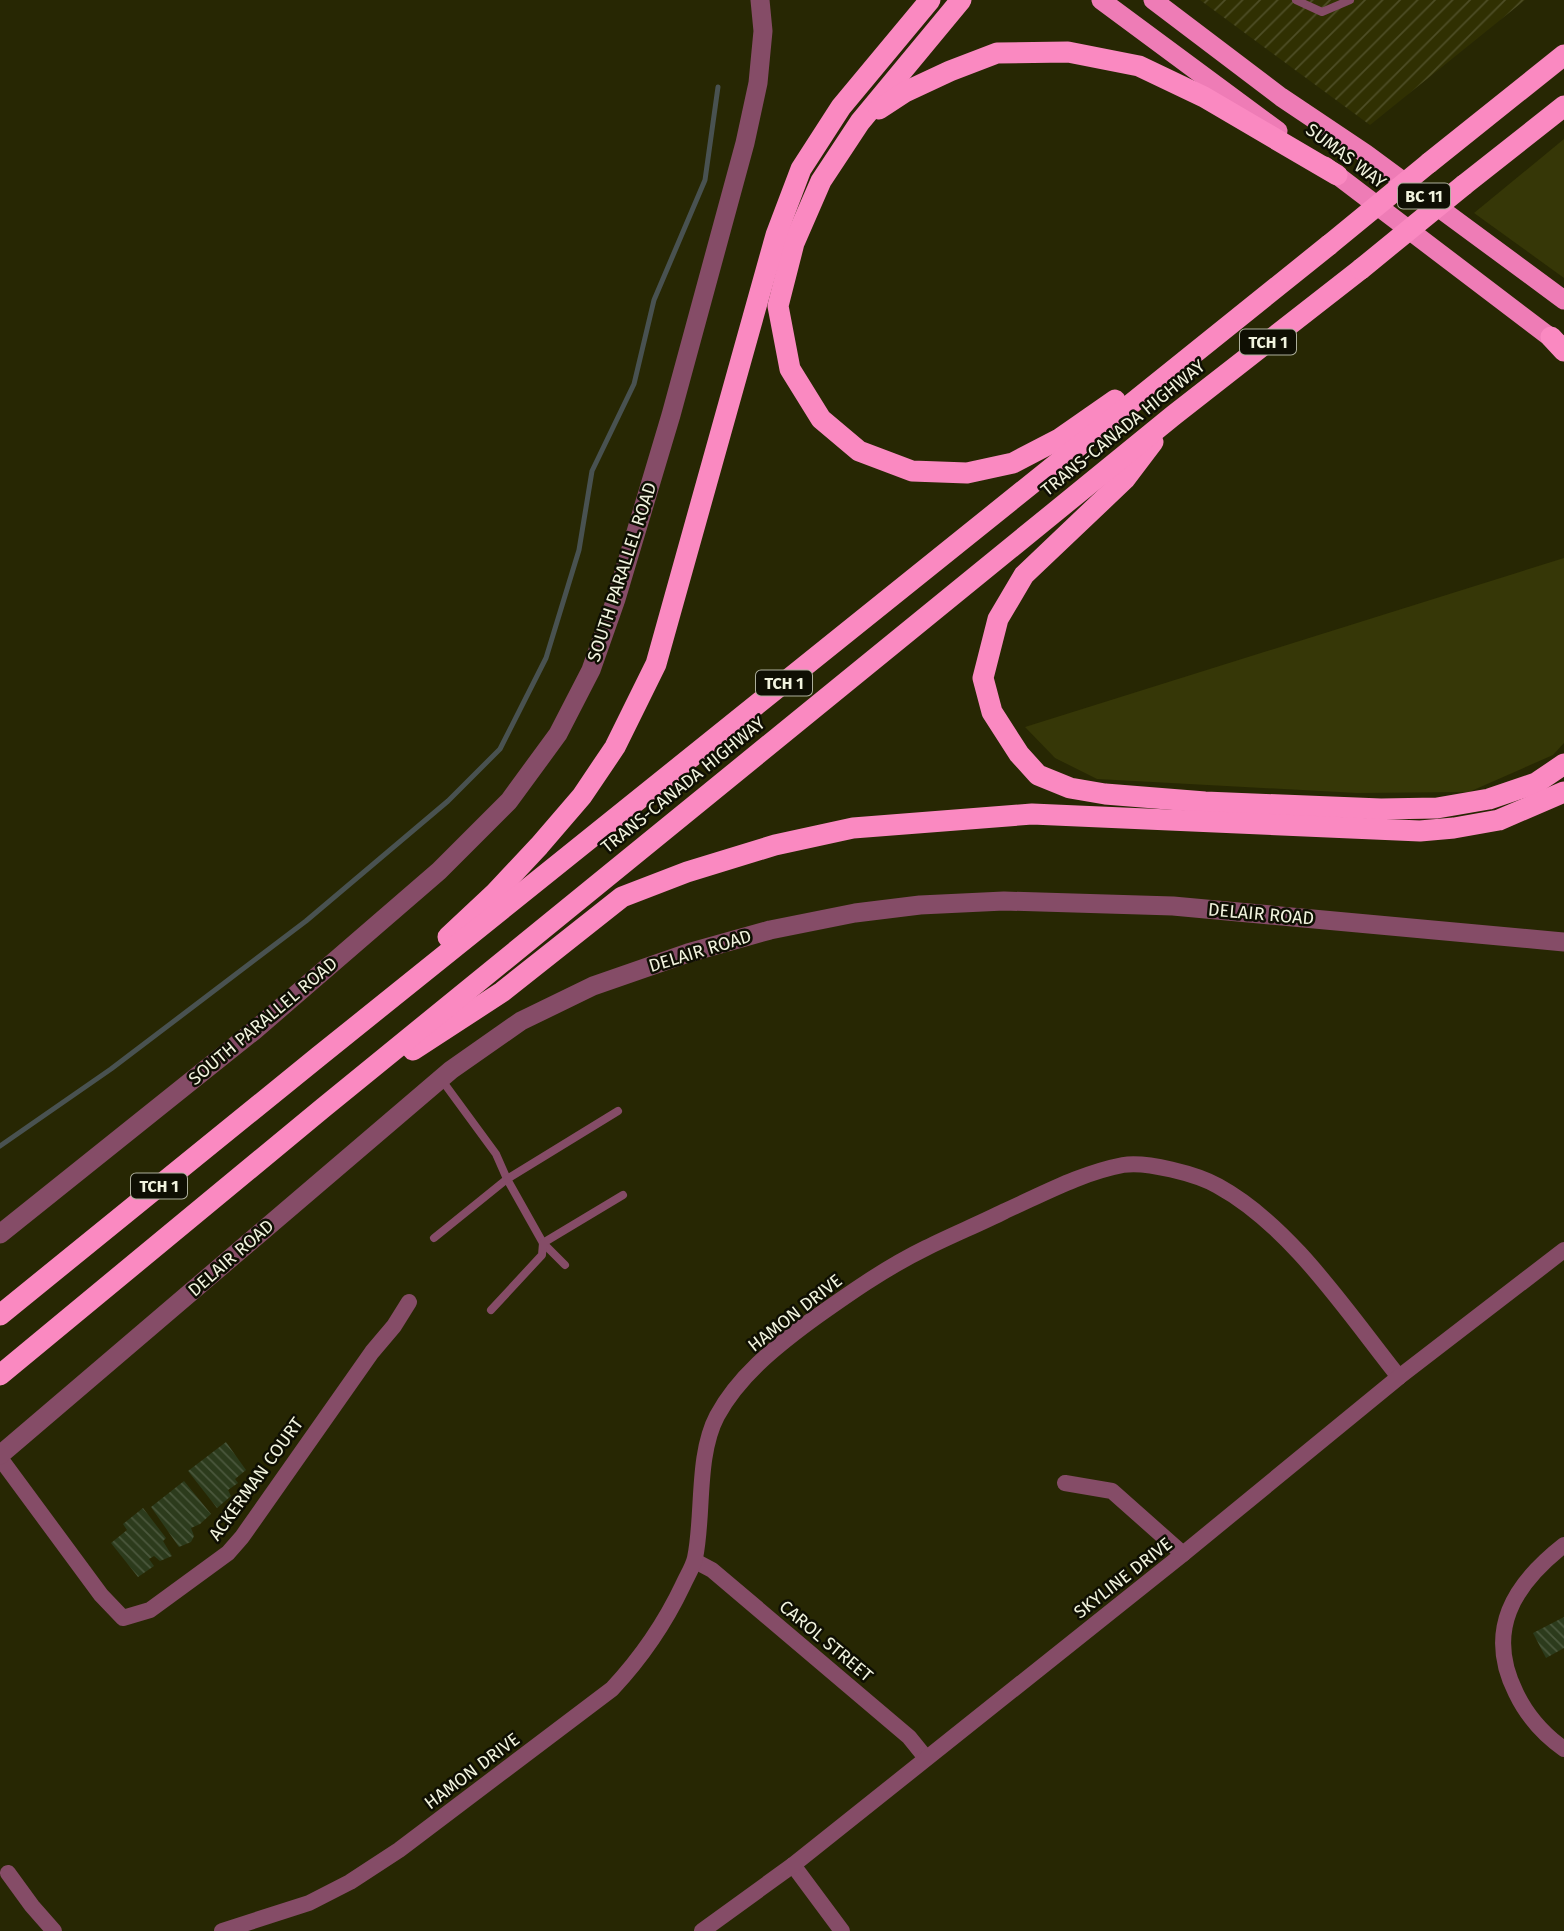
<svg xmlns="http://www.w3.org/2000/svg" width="1564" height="1931" viewBox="0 0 1564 1931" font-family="'Fira Sans',sans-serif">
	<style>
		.industrial { fill: url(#industrial-furrows) }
		.green { fill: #363707 }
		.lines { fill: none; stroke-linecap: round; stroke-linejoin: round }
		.stream { stroke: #495251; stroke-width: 5 }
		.building { fill: url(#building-back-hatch) }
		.service { stroke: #854c67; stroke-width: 8 }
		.minor { stroke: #854c67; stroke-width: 16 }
		.tertiary { stroke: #854c67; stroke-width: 19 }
		.trunk { stroke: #ee7cb6; stroke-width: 19 }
		.motorway { stroke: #fa89c1; stroke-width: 21 }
		.motorway-bridge { stroke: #fa89c1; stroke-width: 21 }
		.labels { text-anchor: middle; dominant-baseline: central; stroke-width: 5; stroke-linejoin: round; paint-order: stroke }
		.shield { fill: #0f0f03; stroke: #adaf9c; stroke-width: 2 }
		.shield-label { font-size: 16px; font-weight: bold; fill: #f1f3de }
		.street-label { font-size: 18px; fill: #f1f3de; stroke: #0f0f03 }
	</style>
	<defs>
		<pattern id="industrial-furrows" width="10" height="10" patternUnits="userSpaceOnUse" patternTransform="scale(1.75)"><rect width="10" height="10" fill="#303002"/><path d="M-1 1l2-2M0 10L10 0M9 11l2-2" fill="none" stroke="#4e4e26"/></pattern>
		<pattern id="building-back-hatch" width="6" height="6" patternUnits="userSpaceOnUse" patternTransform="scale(1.75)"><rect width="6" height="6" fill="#2c3b1c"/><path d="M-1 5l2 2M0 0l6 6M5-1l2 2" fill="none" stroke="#4b583d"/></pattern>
	</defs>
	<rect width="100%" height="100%" fill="#272703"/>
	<polygon class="industrial" points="1200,0 1525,0 1370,125"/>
	<g class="green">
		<polygon points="1564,139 1564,278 1474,213"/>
		<polygon points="1564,558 1564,743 1553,755 1469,792 1357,793 1097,779 1055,758 1025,727"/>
	</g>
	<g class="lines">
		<polyline class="stream" points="0,1146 111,1069 306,921 448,801 500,749 546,658 579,550 592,471 634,384 654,300 705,180 718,87"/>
	</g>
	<g class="building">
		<polygon points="226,1442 246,1470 235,1479 238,1483 228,1490 231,1496 217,1508 188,1471"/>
		<polygon points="184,1481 211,1514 200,1524 191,1528 194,1536 191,1542 179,1547 151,1507"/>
		<polygon points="143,1508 166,1538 163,1541 172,1556 160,1561 154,1556 149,1559 154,1566 138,1577 111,1543 127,1530 123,1524"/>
		<polygon points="1564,1617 1564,1648 1546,1658 1533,1633"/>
	</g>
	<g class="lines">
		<g class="service">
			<polyline points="1296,0 1322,12 1350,0"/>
			<polyline points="441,1079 496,1154 507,1179 543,1243 565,1265"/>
			<polyline points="434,1238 507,1179 618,1111"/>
			<polyline points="491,1310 542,1255 543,1243 623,1195"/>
		</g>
		<g class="minor">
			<polyline points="0,1458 101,1595 123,1618 150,1610 228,1553 242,1537 372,1352 394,1326 409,1302"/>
			<polyline points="1065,1483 1112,1491 1183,1554"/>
			<path d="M 1564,1545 C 1513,1585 1485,1631 1516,1693 C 1527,1716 1543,1734 1564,1749"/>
			<polyline points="695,1561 712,1570 909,1737 926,1758"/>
			<polyline points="793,1865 842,1931"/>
			<polyline points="8,1873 32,1906 54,1931"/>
			<path d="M 222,1931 L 309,1903 L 350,1882 L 399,1850 L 612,1689 C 641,1658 665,1623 683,1585 C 687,1576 693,1567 695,1558 C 704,1515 696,1456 717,1416 C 738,1377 774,1348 809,1322 C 847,1295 885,1268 926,1248 C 952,1235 979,1224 1005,1211 C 1043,1194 1081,1173 1123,1165 C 1146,1161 1197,1174 1218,1186 C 1291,1226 1347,1312 1399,1377"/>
			<polyline points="702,1931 793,1865 1183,1554 1399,1377 1564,1250"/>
		</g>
		<g class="tertiary">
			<polyline points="0,1234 255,1030 439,871 509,801 558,734 591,670 616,599 671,415 745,143 758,83 763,31 760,0"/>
			<polyline points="0,1455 451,1070 521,1021 593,986 688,953 770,930 855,913 920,905 1004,901 1173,906 1564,942"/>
		</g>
		<g class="trunk">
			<polyline points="1101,0 1278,131"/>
			<polyline points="1153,0 1281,97 1366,154 1564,300"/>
			<polyline points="1325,166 1563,347"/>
		</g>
		<g class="motorway">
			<polyline points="961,0 860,122 821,181 794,243 778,306 790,369 821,419 859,451 912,471 967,473 1013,463 1059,439 1115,400"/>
			<polyline points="879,109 905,92 950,71 997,53 1068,52 1139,66 1204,97 1337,175"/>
			<polyline points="1429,163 1564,55"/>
			<polyline points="1464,185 1564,106"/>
			<polyline points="1551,337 1564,351"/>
			<polyline points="1153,442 1125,479 1024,575 998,619 983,678 992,712 1019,754 1038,775 1070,788 1105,794 1205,802 1381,809 1437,808 1489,799 1536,783 1564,764"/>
			<polyline points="448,937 495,893 539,846 582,796 615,747 656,664 776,235 801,169 841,107 930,0"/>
			<polyline points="413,1050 502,992 622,897 687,872 775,845 853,828 1032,814 1420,831 1454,828 1499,820 1564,792"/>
			<polyline points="0,1315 318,1057 1329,245"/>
			<polyline points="0,1375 323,1108 1174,415 1361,269"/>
		</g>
		<g class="motorway-bridge">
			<polyline points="1329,245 1429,163"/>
			<polyline points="1361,269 1464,185"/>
		</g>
	</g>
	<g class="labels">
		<g class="shield">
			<rect x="1398" y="183.5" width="52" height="25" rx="5"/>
			<rect x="1240" y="329.5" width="56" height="25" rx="5"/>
			<rect x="756" y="670.5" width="56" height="25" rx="5"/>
			<rect x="131" y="1173.5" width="56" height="25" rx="5"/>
		</g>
		<g class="shield-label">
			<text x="1424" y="196">BC 11</text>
			<text x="1268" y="342">TCH 1</text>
			<text x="784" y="683">TCH 1</text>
			<text x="159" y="1186">TCH 1</text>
		</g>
		<g class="street-label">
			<text transform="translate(1346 156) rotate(37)">SUMAS WAY</text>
			<text transform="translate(1123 428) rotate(-39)">TRANS-CANADA HIGHWAY</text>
			<text transform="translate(622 572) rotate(-72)">SOUTH PARALLEL ROAD</text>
			<text transform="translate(683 785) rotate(-39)">TRANS-CANADA HIGHWAY</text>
			<text transform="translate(1261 914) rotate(5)">DELAIR ROAD</text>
			<text transform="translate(700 951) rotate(-17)">DELAIR ROAD</text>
			<text transform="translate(263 1021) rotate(-40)">SOUTH PARALLEL ROAD</text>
			<text transform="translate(231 1258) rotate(-41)">DELAIR ROAD</text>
			<text transform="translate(795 1313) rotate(-38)">HAMON DRIVE</text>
			<text transform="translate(256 1479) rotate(-54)">ACKERMAN COURT</text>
			<text transform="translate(1123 1578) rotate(-38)">SKYLINE DRIVE</text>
			<text transform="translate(826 1641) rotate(40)">CAROL STREET</text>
			<text transform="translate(472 1771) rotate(-37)">HAMON DRIVE</text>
		</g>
	</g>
</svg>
